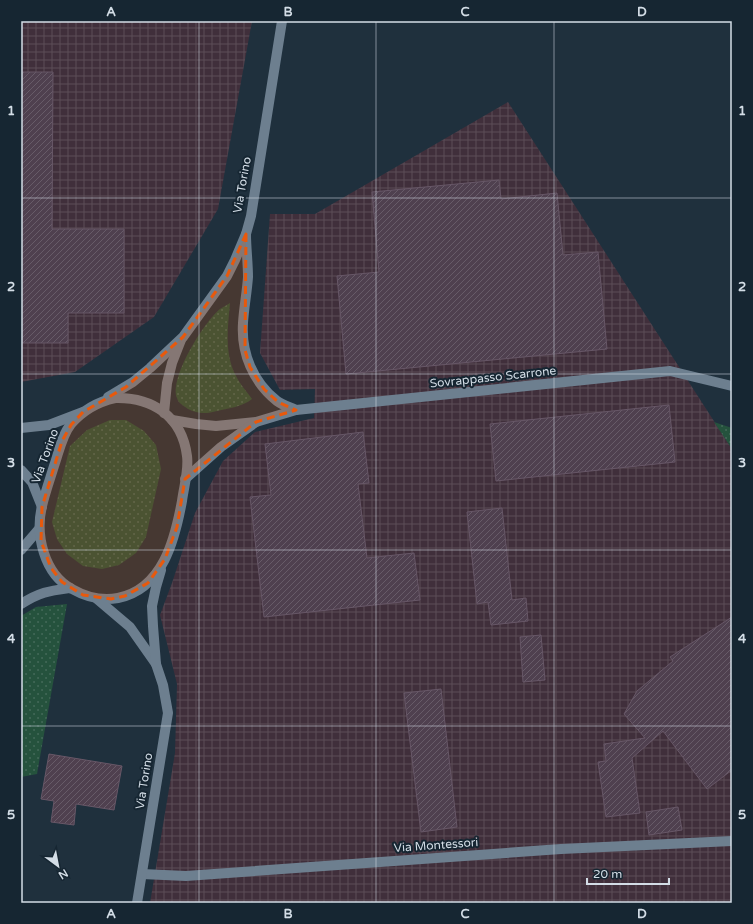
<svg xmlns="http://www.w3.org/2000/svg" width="753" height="924" viewBox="0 0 753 924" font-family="'Varela Round',sans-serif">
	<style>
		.industrial { fill: url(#industrial-grid) }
		.grass { fill: url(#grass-dots) }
		.building { fill: url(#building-hatch); stroke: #675767 }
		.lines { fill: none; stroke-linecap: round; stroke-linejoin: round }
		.street { stroke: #6d7f8f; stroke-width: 10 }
		.secondary { stroke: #6d7f8f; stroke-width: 10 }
		.marked { fill: #e8590c; fill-opacity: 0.2; stroke: #e8590c; stroke-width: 3; stroke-dasharray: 8 5; stroke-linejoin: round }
		.grid { fill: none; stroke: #d3dde6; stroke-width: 1; stroke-opacity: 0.55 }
		.labels { text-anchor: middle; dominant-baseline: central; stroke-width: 4; stroke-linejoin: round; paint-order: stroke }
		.street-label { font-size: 12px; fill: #d3dde6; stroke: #162632 }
		.neatline { fill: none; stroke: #d3dde6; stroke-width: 1.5 }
		.grid-label { font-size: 13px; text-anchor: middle; font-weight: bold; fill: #d3dde6 }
	</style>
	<defs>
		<pattern id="industrial-grid" width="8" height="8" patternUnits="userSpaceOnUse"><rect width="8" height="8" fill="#402f3b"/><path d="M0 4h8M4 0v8" fill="none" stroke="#5b4d57"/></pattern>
		<pattern id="grass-dots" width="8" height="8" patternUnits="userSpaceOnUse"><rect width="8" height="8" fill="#25523d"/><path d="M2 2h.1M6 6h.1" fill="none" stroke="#446a59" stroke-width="1.8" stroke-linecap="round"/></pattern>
		<pattern id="building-hatch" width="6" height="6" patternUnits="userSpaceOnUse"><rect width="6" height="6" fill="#4f404f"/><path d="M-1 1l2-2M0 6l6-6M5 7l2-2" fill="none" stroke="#675b68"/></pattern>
	</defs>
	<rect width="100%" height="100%" fill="#1f303d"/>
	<g class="industrial">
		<polygon points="21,21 252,21 218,209 154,317 75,372 21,382"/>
		<polygon points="508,102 732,449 732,903 150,903 175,753 177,684 160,615 172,583 195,513 223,461 255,432 314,418 315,389 280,390 260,353 270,214 315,214"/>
	</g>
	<g class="grass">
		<path d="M 230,303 C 228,327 224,353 236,376 C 240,384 247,392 252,399 C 242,407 229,408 217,411 C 207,414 197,414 188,409 C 184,406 178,403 177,398 C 169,378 204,322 220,309 C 223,307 227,305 230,303 Z"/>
		<polygon points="110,420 126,420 144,431 156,445 161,469 146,537 136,553 119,565 102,569 83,566 67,554 57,539 52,522 70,446 87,430"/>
		<polygon points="714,422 732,428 732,449"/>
		<polygon points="67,604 37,774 21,777 21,616 36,607"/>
	</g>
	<g class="building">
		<polygon points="21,72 53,72 52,229 124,229 124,313 68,313 68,343 21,343"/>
		<polygon points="499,180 501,199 557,193 563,255 598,252 607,349 346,374 337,276 379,272 372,192"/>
		<polygon points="669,405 675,462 496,481 490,424"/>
		<polygon points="363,432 369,483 358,484 367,558 414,553 420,600 264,617 250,497 271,495 265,444"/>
		<polygon points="502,508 512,600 526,598 528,621 491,625 488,602 477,604 467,512"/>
		<polygon points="732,617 732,770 707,789 663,731 632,758 640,813 606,817 598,762 606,761 604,744 645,738 624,714 637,691 673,661 670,657"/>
		<polygon points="541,635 545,680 523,682 520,637"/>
		<polygon points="441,689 457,827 421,832 404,693"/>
		<polygon points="49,754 122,766 114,810 76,804 74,825 51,822 54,801 41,799"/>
		<polygon points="678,807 682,830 649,835 646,812"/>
	</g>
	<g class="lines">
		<g class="street">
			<path d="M 246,234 C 246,248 248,263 248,277 C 247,292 244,307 243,323 C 241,353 253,382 277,401 C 282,405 290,407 296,410"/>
			<polyline points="172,420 196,424 216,426 256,422 296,410 670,371 732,386"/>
			<polyline points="21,428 49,425 83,412"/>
			<polyline points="21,470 32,482 42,507"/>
			<polyline points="185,479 221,447 256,422"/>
			<polyline points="21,550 39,529"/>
			<path d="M 21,604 C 40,592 48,591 70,588"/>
			<polyline points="142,874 186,876 561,849 732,841"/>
		</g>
		<g class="secondary">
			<polyline points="108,397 133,382 150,368 183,337 227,276 235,260 246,234 251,216 282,21"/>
			<path d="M 115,398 C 152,397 182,416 187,456 C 189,470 184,486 182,501 C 175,539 163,589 118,598 C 102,601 86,597 72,589 C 44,574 35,535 42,506 C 45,493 50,479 54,466 C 59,452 62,435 71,424 C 83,410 97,402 115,398 Z"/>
			<polyline points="164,413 167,383 172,363 181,340"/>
			<polyline points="97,599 130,627 156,664"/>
			<polyline points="137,903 168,713 163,685 156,664 153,626 152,606 156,587 161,570"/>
		</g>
	</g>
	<path class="marked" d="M 246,234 L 245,350 L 250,367 L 264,389 L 278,402 L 296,410 L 256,422 L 185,479 L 177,527 L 165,559 L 148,583 L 125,596 L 111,599 L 83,595 L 62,582 L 51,568 L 41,541 L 42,507 L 62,441 L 71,425 L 83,412 L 126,387 L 183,337 L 227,276 Z"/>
	<path class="grid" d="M 199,21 L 199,903M 376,21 L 376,903M 554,21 L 554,903M 21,198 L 732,198M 21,374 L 732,374M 21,550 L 732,550M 21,726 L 732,726"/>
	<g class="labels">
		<g class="street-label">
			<text transform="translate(242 185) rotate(-80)">Via Torino</text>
			<text transform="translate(493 377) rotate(-6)">Sovrappasso Scarrone</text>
			<text transform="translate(45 456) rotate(-70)">Via Torino</text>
			<text transform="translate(144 781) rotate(-81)">Via Torino</text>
			<text transform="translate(436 845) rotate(-4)">Via Montessori</text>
		</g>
	</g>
	<rect width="753" height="924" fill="none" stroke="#162632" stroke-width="44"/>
	<g transform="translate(58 866) rotate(148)" stroke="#162632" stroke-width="3" paint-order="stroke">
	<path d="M0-3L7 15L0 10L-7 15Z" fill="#d3dde6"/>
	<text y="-6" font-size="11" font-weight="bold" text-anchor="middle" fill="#d3dde6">N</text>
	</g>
	<path d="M587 878v6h82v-6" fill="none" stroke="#d3dde6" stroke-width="2"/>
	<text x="593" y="878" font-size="12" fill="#d3dde6" stroke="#162632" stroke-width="3" paint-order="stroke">20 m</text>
	<rect x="22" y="22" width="709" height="880" class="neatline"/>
	<g class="grid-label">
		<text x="111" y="16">A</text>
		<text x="288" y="16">B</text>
		<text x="465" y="16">C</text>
		<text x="642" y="16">D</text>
		<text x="11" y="115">1</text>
		<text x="742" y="115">1</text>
		<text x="11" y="291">2</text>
		<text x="742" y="291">2</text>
		<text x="11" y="467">3</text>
		<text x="742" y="467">3</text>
		<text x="11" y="643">4</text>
		<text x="742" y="643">4</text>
		<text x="11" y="819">5</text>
		<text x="742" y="819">5</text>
		<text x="111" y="918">A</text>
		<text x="288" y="918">B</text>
		<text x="465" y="918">C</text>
		<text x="642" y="918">D</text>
	</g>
</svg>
